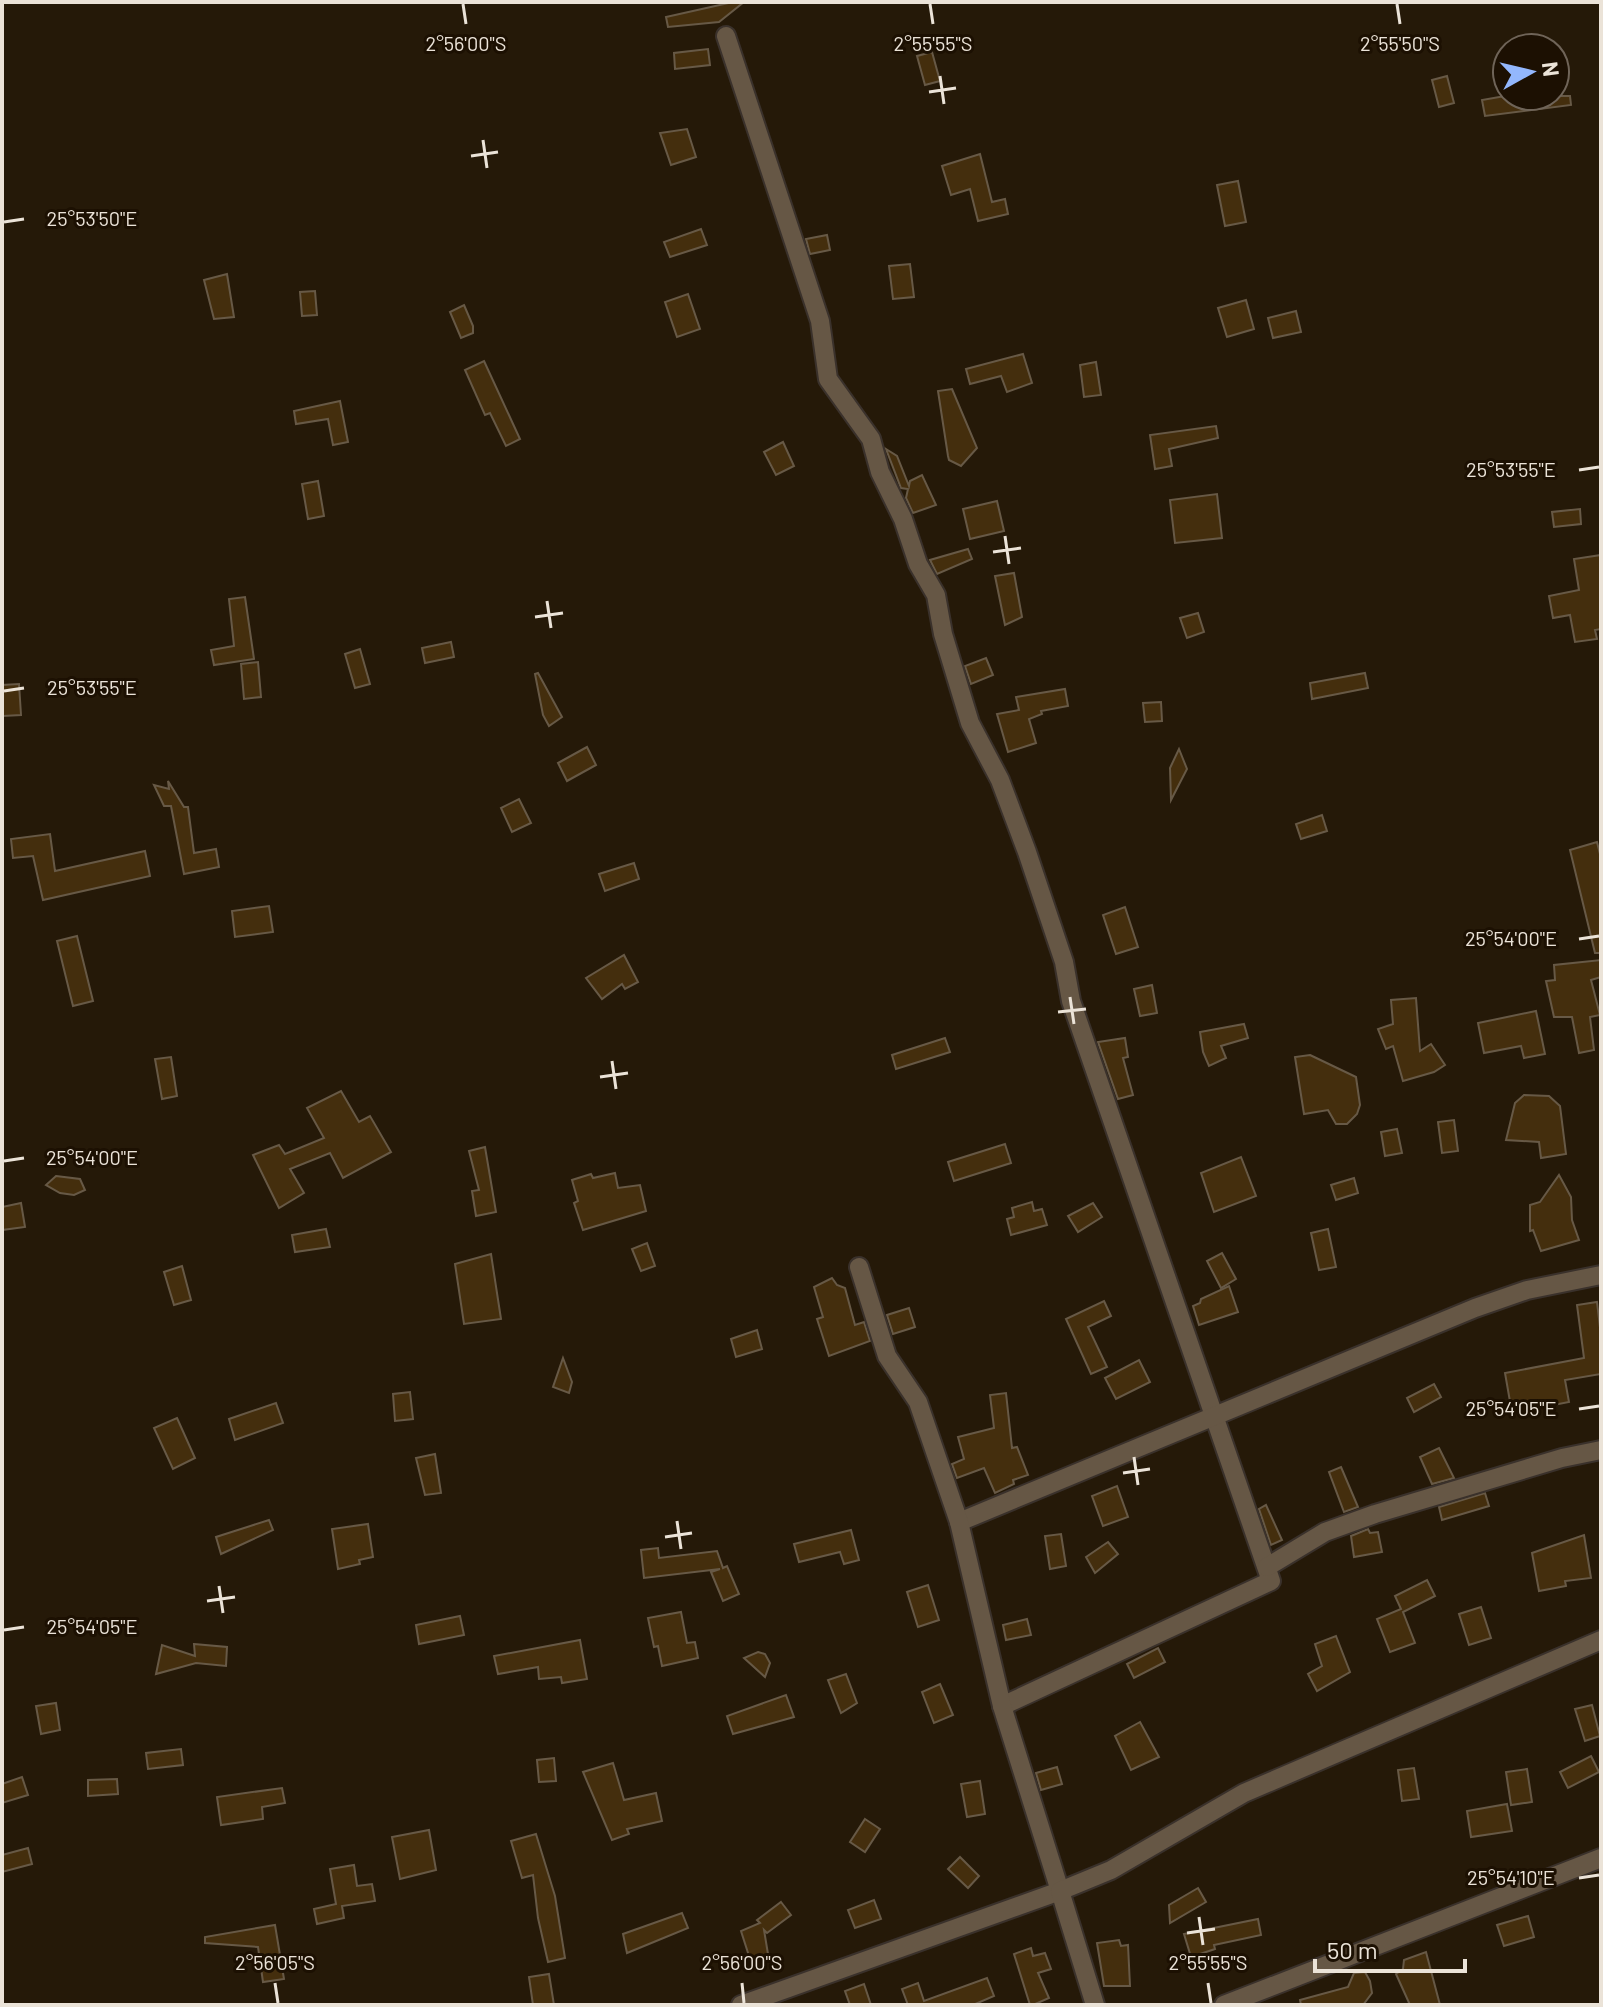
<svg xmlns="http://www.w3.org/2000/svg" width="1603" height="2007" viewBox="0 0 1603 2007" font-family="Barlow,sans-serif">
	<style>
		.building { fill: #442e0d; stroke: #675946; stroke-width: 2 }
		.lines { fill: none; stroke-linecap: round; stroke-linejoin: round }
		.street-casing { stroke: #3a312b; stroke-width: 22 }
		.street { stroke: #665745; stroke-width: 18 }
		.ticks { fill: none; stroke: #ebe3d8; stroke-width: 3 }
		.ticks-label { font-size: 20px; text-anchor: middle; fill: #ebe3d8; stroke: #1c1002; stroke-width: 6; stroke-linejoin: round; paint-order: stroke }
	</style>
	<rect width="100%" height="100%" fill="#251908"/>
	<g class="building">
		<polygon points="733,2 744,2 719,22 668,27 666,17"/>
		<polygon points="708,49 710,65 675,69 674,53"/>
		<polygon points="932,52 940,81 925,85 917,56"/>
		<polygon points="1447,76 1454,103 1439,107 1432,80"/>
		<polygon points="1505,96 1570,96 1571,105 1485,116 1482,100"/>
		<polygon points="687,129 696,157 671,165 660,133"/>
		<polygon points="980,154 992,202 1005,199 1008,214 978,221 970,189 951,195 942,166"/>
		<polygon points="1238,181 1246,222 1225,226 1217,185"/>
		<polygon points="701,229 707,245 670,257 664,242"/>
		<polygon points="827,235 830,250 810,254 806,239"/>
		<polygon points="910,264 914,297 893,299 889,266"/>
		<polygon points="227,274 234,317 214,319 204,280"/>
		<polygon points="315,291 317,315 302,316 300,292"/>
		<polygon points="688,294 700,329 677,337 665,302"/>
		<polygon points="1246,300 1254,329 1227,337 1218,308"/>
		<polygon points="464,305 473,326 473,333 461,338 450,312"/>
		<polygon points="1296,311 1301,332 1273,338 1268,318"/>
		<polygon points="1023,354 1032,383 1007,392 1001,376 970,384 966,369"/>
		<polygon points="484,361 520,439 506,446 490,413 485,415 465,370"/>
		<polygon points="1096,362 1101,395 1084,397 1080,365"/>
		<polygon points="952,389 977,448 961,466 949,460 948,456 938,391"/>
		<polygon points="340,401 348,442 333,445 328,419 296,424 294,411"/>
		<polygon points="1216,426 1218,438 1169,449 1172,466 1155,469 1150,435"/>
		<polygon points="783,442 794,466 776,475 764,452"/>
		<polygon points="886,449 897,456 909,486 910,481 922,475 936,505 913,513 906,498 908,489 901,488"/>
		<polygon points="318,481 324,516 308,519 302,484"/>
		<polygon points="1217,494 1222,538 1175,543 1170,500"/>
		<polygon points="997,501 1004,531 970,539 963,509"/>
		<polygon points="1580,509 1581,524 1554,527 1552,512"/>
		<polygon points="968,549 972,559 937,574 930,560"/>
		<polygon points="1601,555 1601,629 1595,630 1597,639 1575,642 1570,615 1553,618 1549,596 1579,590 1574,559"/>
		<polygon points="1014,573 1022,617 1005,625 995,576"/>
		<polygon points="245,597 254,659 214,665 211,650 234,646 229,599"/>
		<polygon points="1198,613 1204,632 1187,638 1180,618"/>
		<polygon points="451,642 454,657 425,663 422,648"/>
		<polygon points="360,649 370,684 355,688 345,654"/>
		<polygon points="986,658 993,675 971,684 965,666"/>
		<polygon points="258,662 261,697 244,699 241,664"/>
		<polygon points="538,673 562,717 549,726 543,715 535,674"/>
		<polygon points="1365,673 1368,688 1312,699 1310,683"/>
		<polygon points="19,684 21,715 3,716 2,685"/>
		<polygon points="1065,689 1068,706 1041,711 1042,714 1029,719 1036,743 1008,752 997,714 1019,710 1016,697"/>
		<polygon points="1161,702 1162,721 1145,722 1143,703"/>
		<polygon points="587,747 596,765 567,781 558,763"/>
		<polygon points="1179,749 1187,769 1171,800 1170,768"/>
		<polygon points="168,781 184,807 188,807 194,853 216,849 219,867 184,874 171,806 164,806 154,785 169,789"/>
		<polygon points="519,799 531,823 512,832 501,808"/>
		<polygon points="1322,815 1327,831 1301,839 1296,824"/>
		<polygon points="50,834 55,871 145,851 150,876 43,900 33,856 13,858 11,839"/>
		<polygon points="1597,842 1601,858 1601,953 1595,953 1570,850"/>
		<polygon points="634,863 639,879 605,891 599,874"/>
		<polygon points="269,906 273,932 235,937 232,911"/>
		<polygon points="1125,907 1138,947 1116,954 1103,915"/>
		<polygon points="77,936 93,1001 73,1006 57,941"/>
		<polygon points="624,955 638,982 625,989 622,984 602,999 586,978"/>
		<polygon points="1601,960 1601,977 1591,980 1600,1015 1590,1017 1594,1050 1579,1053 1572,1017 1554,1017 1546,981 1555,980 1554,965"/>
		<polygon points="1152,985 1157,1013 1140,1016 1134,989"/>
		<polygon points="1416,998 1420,1051 1431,1044 1445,1065 1434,1072 1403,1081 1393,1046 1386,1049 1378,1029 1393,1024 1391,1000"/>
		<polygon points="1536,1011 1545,1054 1524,1058 1521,1046 1484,1053 1478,1023"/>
		<polygon points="1244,1024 1248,1038 1221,1046 1226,1058 1209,1066 1203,1052 1200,1032"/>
		<polygon points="945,1038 950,1052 896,1069 892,1055"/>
		<polygon points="1125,1038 1128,1057 1123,1058 1133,1095 1118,1099 1098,1042"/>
		<polygon points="1310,1055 1356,1077 1360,1105 1357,1114 1347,1124 1336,1124 1328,1110 1304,1114 1295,1057"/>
		<polygon points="171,1057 177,1096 162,1099 155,1059"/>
		<polygon points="341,1091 359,1122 370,1116 391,1152 343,1178 330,1153 290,1169 304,1193 279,1208 253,1155 279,1145 285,1154 324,1138 307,1108"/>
		<polygon points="1524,1095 1549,1096 1560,1106 1566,1154 1541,1158 1539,1142 1506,1140 1515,1103"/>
		<polygon points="1454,1120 1458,1151 1442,1153 1438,1122"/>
		<polygon points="1397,1129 1402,1153 1385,1156 1381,1132"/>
		<polygon points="1005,1144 1011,1163 954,1181 948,1162"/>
		<polygon points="485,1147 496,1212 476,1216 472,1191 479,1190 469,1151"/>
		<polygon points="1241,1157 1256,1196 1214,1212 1201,1173"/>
		<polygon points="615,1173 618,1188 640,1185 646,1211 583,1230 574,1203 578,1201 572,1180 591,1174 593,1178"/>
		<polygon points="1559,1175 1571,1197 1572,1220 1579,1240 1541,1251 1533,1230 1530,1231 1530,1205 1540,1202"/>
		<polygon points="56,1176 80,1179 85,1190 74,1195 60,1193 46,1185"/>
		<polygon points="1354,1178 1358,1193 1336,1200 1331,1185"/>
		<polygon points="1032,1202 1034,1211 1042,1209 1047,1225 1011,1235 1007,1219 1014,1217 1012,1208"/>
		<polygon points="21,1203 25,1227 2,1230 2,1207"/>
		<polygon points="1093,1203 1102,1217 1078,1232 1068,1216"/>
		<polygon points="326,1229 330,1247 295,1252 292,1235"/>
		<polygon points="1328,1229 1336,1267 1319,1270 1311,1233"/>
		<polygon points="647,1243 655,1266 641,1271 632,1249"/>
		<polygon points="1222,1253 1236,1279 1221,1288 1207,1261"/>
		<polygon points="491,1254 501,1319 464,1324 455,1264"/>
		<polygon points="182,1266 191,1300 174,1305 164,1272"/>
		<polygon points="832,1278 837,1285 845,1288 855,1325 864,1322 870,1341 829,1356 817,1319 823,1317 814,1287"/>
		<polygon points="1229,1286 1238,1312 1199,1325 1193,1306 1200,1303 1201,1299"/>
		<polygon points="1104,1301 1111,1316 1088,1327 1107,1367 1091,1374 1066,1319"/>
		<polygon points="1597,1302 1601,1336 1601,1374 1565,1380 1569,1402 1512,1413 1505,1373 1584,1358 1577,1305"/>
		<polygon points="909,1308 915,1327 893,1334 887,1315"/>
		<polygon points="757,1330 762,1349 736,1357 731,1339"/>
		<polygon points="563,1358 572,1382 569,1393 553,1387"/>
		<polygon points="1139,1360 1150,1382 1116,1399 1105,1378"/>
		<polygon points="1434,1384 1441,1397 1414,1412 1407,1398"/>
		<polygon points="410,1392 413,1419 395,1421 393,1394"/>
		<polygon points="1006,1393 1012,1448 1017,1447 1028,1475 1013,1480 1014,1484 995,1493 984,1468 957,1478 952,1464 964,1459 958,1437 994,1428 990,1395"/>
		<polygon points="276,1403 283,1423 235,1440 229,1419"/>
		<polygon points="177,1418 195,1458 173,1469 154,1428"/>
		<polygon points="1439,1448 1454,1478 1432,1484 1420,1457"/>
		<polygon points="435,1454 441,1493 425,1495 416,1458"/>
		<polygon points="1341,1467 1358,1507 1344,1512 1329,1472"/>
		<polygon points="1117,1486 1128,1517 1103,1526 1092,1496"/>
		<polygon points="1485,1493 1489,1506 1442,1520 1439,1507"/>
		<polygon points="1266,1505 1282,1540 1271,1545 1259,1509"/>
		<polygon points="269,1520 273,1530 221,1554 216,1537"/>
		<polygon points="368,1524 373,1557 359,1560 360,1564 338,1569 332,1529"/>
		<polygon points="1368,1529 1370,1533 1378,1532 1382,1552 1354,1557 1351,1536"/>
		<polygon points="851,1530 859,1560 844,1564 840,1552 799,1562 794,1544"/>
		<polygon points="1061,1534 1066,1566 1050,1569 1045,1536"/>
		<polygon points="1584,1535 1591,1578 1565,1581 1566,1586 1539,1591 1532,1553"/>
		<polygon points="1108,1542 1118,1554 1095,1573 1086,1557"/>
		<polygon points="658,1548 659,1558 717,1551 723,1568 727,1566 739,1594 723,1601 711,1572 720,1569 644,1578 641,1550"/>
		<polygon points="1427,1580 1435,1596 1403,1612 1415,1643 1390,1652 1377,1619 1401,1609 1395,1596"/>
		<polygon points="928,1585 939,1620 918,1627 907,1592"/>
		<polygon points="1481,1607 1491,1638 1469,1645 1459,1614"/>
		<polygon points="681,1612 687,1643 695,1642 698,1658 662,1666 658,1646 654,1647 648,1618"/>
		<polygon points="460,1616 464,1635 419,1644 416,1625"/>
		<polygon points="1027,1619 1031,1635 1006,1640 1003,1625"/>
		<polygon points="1336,1636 1350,1672 1317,1691 1308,1674 1322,1666 1315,1644"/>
		<polygon points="580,1640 587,1679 562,1683 561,1677 539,1679 538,1667 498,1674 494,1656"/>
		<polygon points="194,1644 227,1647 226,1666 196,1663 156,1674 162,1645 195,1656"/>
		<polygon points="1158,1648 1165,1662 1134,1678 1127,1664"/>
		<polygon points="758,1652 765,1654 770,1663 765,1677 744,1658"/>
		<polygon points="846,1674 857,1703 841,1713 828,1680"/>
		<polygon points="940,1684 953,1715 934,1723 922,1692"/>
		<polygon points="786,1695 794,1717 733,1734 727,1716"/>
		<polygon points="56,1703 60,1730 41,1734 36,1706"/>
		<polygon points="1592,1705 1600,1736 1585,1741 1575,1709"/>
		<polygon points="1140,1722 1159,1757 1131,1770 1115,1736"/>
		<polygon points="181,1749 183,1765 148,1769 146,1753"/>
		<polygon points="1591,1756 1599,1772 1568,1788 1560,1772"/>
		<polygon points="554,1758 556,1781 539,1782 537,1760"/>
		<polygon points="613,1763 624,1800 656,1793 662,1821 627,1829 629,1834 612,1840 583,1772"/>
		<polygon points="1057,1767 1062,1784 1041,1790 1036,1773"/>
		<polygon points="1414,1768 1419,1799 1402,1801 1398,1770"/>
		<polygon points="1527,1769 1532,1802 1511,1805 1506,1772"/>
		<polygon points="22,1777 28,1795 2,1803 2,1784"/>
		<polygon points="117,1779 118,1794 88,1796 88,1780"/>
		<polygon points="980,1781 985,1814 967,1817 961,1784"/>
		<polygon points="282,1788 285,1803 262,1807 263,1819 221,1825 217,1797"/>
		<polygon points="1507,1804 1512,1831 1471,1837 1467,1811"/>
		<polygon points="865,1819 880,1829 865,1852 850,1842"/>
		<polygon points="429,1830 436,1870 400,1879 392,1837"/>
		<polygon points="536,1834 555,1896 565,1958 548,1962 538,1918 533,1875 522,1878 511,1841"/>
		<polygon points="28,1848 32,1864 2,1872 2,1855"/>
		<polygon points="960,1857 979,1876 968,1888 948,1869"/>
		<polygon points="354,1865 357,1886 372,1884 375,1901 342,1906 344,1918 317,1924 314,1909 336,1904 330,1869"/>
		<polygon points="1198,1888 1206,1902 1170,1923 1169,1905"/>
		<polygon points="874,1900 881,1919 855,1928 848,1910"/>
		<polygon points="781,1902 791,1915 767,1933 764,1930 768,1954 758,1965 749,1956 741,1931 760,1923 757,1920"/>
		<polygon points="682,1913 688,1928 627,1953 623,1934"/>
		<polygon points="1528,1916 1534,1937 1504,1946 1497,1925"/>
		<polygon points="1258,1919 1261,1935 1214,1945 1215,1949 1191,1957 1184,1934"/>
		<polygon points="275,1925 284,1979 263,1982 258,1947 205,1943 205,1937"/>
		<polygon points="1119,1940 1121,1946 1128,1945 1130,1986 1104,1986 1097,1943"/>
		<polygon points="1031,1948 1033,1956 1045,1953 1051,1969 1038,1973 1049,1998 1033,2005 1030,2005 1014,1954"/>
		<polygon points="1426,1952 1440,2005 1410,2005 1396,1974 1403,1969 1404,1960"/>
		<polygon points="1365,1972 1370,1981 1372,1993 1363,2005 1301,2005 1300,2000 1348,1987 1354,1973"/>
		<polygon points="549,1974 554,2005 533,2005 529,1977"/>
		<polygon points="987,1978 994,1996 973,2005 908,2005 902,1989 918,1983 924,2001"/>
		<polygon points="864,1984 871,2005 850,2005 845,1991"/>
	</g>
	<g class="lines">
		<defs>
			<g id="street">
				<polyline points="726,36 820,321 828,379 871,439 880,472 903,519 918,564 936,595 943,634 970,723 1000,780 1027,852 1064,962 1071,1001 1271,1581 1002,1706"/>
				<polyline points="959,1522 1475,1308 1527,1290 1601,1275"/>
				<polyline points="1267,1567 1325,1532 1375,1514 1562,1458 1601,1450"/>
				<polyline points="741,2005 1060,1891 1002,1706 959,1522 918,1402 887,1356 859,1267"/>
				<polyline points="1095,2005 1060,1891 1111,1870 1244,1793 1601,1640"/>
				<polyline points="1224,2005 1601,1858"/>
			</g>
		</defs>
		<use href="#street" class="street-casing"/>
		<use href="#street" class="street"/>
	</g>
	<path class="ticks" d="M 463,4 L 466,24M 930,4 L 933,24M 1397,4 L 1400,24M 940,76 L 944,104M 929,92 L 956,88M 483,140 L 487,168M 471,156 L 498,152M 4,222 L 24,219M 1579,470 L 1599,467M 1005,536 L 1009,564M 993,552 L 1021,548M 547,601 L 551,628M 535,617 L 563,613M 4,691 L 24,688M 1579,939 L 1599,936M 1070,997 L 1074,1024M 1058,1012 L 1086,1009M 612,1061 L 616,1089M 600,1077 L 628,1073M 4,1161 L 24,1158M 1579,1409 L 1599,1406M 1134,1457 L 1138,1485M 1123,1473 L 1150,1469M 677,1521 L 681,1549M 665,1537 L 692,1533M 219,1586 L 223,1613M 207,1601 L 235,1597M 4,1630 L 24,1627M 1579,1878 L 1599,1875M 1199,1917 L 1203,1945M 1187,1933 L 1215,1929M 275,1983 L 278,2003M 742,1983 L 744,2003M 1208,1983 L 1211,2003"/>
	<g class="ticks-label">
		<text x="466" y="51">2°56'00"S</text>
		<text x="933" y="51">2°55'55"S</text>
		<text x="1400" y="51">2°55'50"S</text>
		<text x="92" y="226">25°53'50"E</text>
		<text x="1511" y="477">25°53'55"E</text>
		<text x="92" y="695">25°53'55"E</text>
		<text x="1511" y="946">25°54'00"E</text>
		<text x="92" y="1165">25°54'00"E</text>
		<text x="1511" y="1416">25°54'05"E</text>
		<text x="92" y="1634">25°54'05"E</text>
		<text x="1511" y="1885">25°54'10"E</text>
		<text x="275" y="1970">2°56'05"S</text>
		<text x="742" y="1970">2°56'00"S</text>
		<text x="1208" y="1970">2°55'55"S</text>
	</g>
	<rect width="1603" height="2007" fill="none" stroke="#ebe3d8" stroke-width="8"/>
	<g transform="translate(1531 72) rotate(82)"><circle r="38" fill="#1c1002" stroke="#6f6458" stroke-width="2"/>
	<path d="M0-6L14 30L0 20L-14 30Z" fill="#93b7fd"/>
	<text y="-12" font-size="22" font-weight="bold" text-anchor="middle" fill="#ebe3d8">N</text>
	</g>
	<path d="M1315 1959v12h150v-12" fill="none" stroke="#ebe3d8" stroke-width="4"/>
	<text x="1327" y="1959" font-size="24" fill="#ebe3d8" stroke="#1c1002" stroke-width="6" paint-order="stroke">50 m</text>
</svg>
